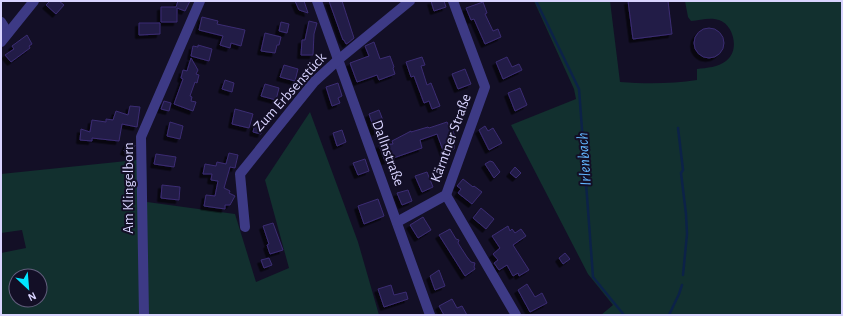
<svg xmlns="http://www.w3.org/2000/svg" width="843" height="316" viewBox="0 0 843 316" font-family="'Alegreya Sans',sans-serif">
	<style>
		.green { fill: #12302f; fill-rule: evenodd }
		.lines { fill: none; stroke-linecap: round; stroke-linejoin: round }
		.stream { stroke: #0c2248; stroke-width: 2.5 }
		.building { fill: #241b47; stroke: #3b2d73; filter: url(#shadow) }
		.minor { stroke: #3d3a85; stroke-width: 10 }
		.labels { text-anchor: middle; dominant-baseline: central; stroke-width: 4; stroke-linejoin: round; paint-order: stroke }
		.street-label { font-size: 15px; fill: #d9d4ff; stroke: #130f26 }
		.water-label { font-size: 16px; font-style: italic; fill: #62b6ff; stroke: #130f26 }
	</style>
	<defs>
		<filter id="shadow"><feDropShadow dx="-3.5" dy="3.5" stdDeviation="0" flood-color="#0009"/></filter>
	</defs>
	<rect width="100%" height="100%" fill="#130f26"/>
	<g class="green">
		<path d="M 534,1 L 610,1 L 620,82 C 645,84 672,84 697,80 L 697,69 C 707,68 718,67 726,61 C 740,51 734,25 719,20 C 710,17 700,20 691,21 L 688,17 L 685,1 L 842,1 L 842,315 L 601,315 L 613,305 L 588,274 L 511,125 L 576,99 L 574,89 Z"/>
		<path d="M 310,112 L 358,242 L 379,315 L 1,315 L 1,253 L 26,248 L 22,230 L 1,233 L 1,174 L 146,159 L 147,202 L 235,214 L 256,282 L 289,268 L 265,180 ZM 16,276 L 40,276 L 40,300 L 16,300 Z"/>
	</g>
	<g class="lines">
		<g class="stream">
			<polyline points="536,1 579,89 593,277 624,315"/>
			<polyline points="678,128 683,170 681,173 686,214 687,234 683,275"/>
			<polyline points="669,315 679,294 682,285"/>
		</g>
	</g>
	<g class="building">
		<polygon points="50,1 59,1 64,5 56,14 46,5"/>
		<polygon points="178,1 190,1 185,11 177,8 177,22 161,22 161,7 176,7"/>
		<polygon points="295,1 304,1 308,13 299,10"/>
		<polygon points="329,1 342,1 354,38 348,43 346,44 344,40 343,40"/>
		<polygon points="431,1 444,1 446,7 434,11"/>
		<polygon points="628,1 668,1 672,34 633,39"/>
		<polygon points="483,2 487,13 485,14 493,31 498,29 501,37 485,44 474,19 471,20 466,8"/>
		<polygon points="202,17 218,21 217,24 245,30 241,46 231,43 230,48 220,45 223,36 199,30"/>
		<polygon points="309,21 317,23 314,34 313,55 301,55 302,40 305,40"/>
		<polygon points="281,22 289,24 287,33 279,31"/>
		<polygon points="139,23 160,23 160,34 139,35"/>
		<circle cx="709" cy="43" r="15"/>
		<polygon points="265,33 281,37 279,45 277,45 275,53 261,51"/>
		<polygon points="27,35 32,44 29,46 30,48 11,62 5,55 14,49 12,46"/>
		<polygon points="374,42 380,59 390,56 394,67 393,68 395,74 379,80 377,75 357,82 350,63 369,56 365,46"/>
		<polygon points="198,45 212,49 209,61 191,56 193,46 198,47"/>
		<polygon points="422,57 425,65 421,66 427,85 431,83 440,106 432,109 429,101 424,103 414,76 411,77 406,62"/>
		<polygon points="507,57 512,67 519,64 522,70 503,79 496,62"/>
		<polygon points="191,58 198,70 196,74 199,75 197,83 195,82 190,96 192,97 191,101 196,102 193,111 174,104 183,79 181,78 183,70 187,71"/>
		<polygon points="284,65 298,69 295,81 280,77"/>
		<polygon points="465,69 471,84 458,89 452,74"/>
		<polygon points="225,80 234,83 232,92 222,89"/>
		<polygon points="338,83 342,96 338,98 340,103 332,106 326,87"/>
		<polygon points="265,84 279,88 276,100 261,96"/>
		<polygon points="520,88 527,105 515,111 508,93"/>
		<polygon points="164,101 171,103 169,111 161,109"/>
		<polygon points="130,106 140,107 137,127 122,124 119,141 92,138 92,141 80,140 81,129 90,132 92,120 106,122 106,119 113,120 116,111 128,115"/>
		<polygon points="235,109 253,114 249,128 232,124"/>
		<polygon points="379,110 384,123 381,124 383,129 375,132 369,114"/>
		<polygon points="170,122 183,126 180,139 167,136"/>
		<polygon points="447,122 449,126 451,125 455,137 454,149 444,153 437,134 420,140 422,148 385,161 379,145 393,144 392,141 411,131 411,132 428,127 429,128"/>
		<polygon points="255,124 263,126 261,134 253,132"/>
		<polygon points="485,126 488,131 493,128 502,143 489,150 479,130"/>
		<polygon points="342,130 346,142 337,146 333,133"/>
		<polygon points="128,142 135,145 131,154 124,151"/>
		<polygon points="229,153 238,155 235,168 230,167 224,188 230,191 229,193 235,196 230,205 225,205 225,209 204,206 206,195 215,196 218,181 211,180 212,174 203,174 205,164 216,166 217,162 226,164"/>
		<polygon points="156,154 176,157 174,167 154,164"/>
		<polygon points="365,159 369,171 358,175 353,163"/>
		<polygon points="490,161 493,162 500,172 494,178 485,164"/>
		<polygon points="515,167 521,173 516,178 510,173"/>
		<polygon points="427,172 433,187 422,192 415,176"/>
		<polygon points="463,179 473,187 474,186 482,192 472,204 458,193 461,189 457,186"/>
		<polygon points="162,185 180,187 179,200 161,198"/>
		<polygon points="408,190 412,201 402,205 397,193"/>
		<polygon points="378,199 384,216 364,224 358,206"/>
		<polygon points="481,208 494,219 486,229 473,218"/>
		<polygon points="423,217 431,230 418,238 410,225"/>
		<polygon points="273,223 283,250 270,254 267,245 269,244 263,226"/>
		<polygon points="508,226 510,231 512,229 515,233 521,229 526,236 513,245 529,270 519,276 518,273 513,276 507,265 499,270 494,263 498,260 493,254 500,248 492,236"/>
		<polygon points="450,229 456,239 459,240 458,243 467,257 471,262 475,263 474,267 475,269 465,276 439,235"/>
		<polygon points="565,253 570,259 563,264 559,258"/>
		<polygon points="269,258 272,265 264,268 261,260"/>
		<polygon points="439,270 445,286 435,290 430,276"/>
		<polygon points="527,284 535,297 542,293 547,303 530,312 518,290"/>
		<polygon points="391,285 394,295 406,292 408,299 384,307 378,289"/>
		<polygon points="452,299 457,308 462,306 467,315 444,315 439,306"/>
	</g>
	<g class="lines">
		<g class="minor">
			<polyline points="317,1 430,315"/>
			<polyline points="1,22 8,33"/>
			<polyline points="1,42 34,1"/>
			<polyline points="446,195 516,315"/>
			<polyline points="397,222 446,195 485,87 453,1"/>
			<polyline points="245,227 240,174 314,82 338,60 410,1"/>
			<polyline points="144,315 141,137 200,1"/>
		</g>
	</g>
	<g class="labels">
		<g class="street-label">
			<text transform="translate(290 92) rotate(-48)">Zum Erbsenstück</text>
			<text transform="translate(451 138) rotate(-70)">Kärntner Straße</text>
			<text transform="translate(388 153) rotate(70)">Dallnstraße</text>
			<text transform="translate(128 188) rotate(-90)">Am Klingelborn</text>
		</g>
		<g class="water-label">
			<text transform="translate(584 159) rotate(-94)">Irlenbach</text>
		</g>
	</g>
	<rect width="843" height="316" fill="none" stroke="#d9d4ff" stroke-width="4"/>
	<g transform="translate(28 288) rotate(154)"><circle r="19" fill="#130f26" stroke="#625e7d"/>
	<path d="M0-3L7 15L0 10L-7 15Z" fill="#00e5ff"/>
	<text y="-6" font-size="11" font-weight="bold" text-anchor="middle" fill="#d9d4ff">N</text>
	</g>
</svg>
